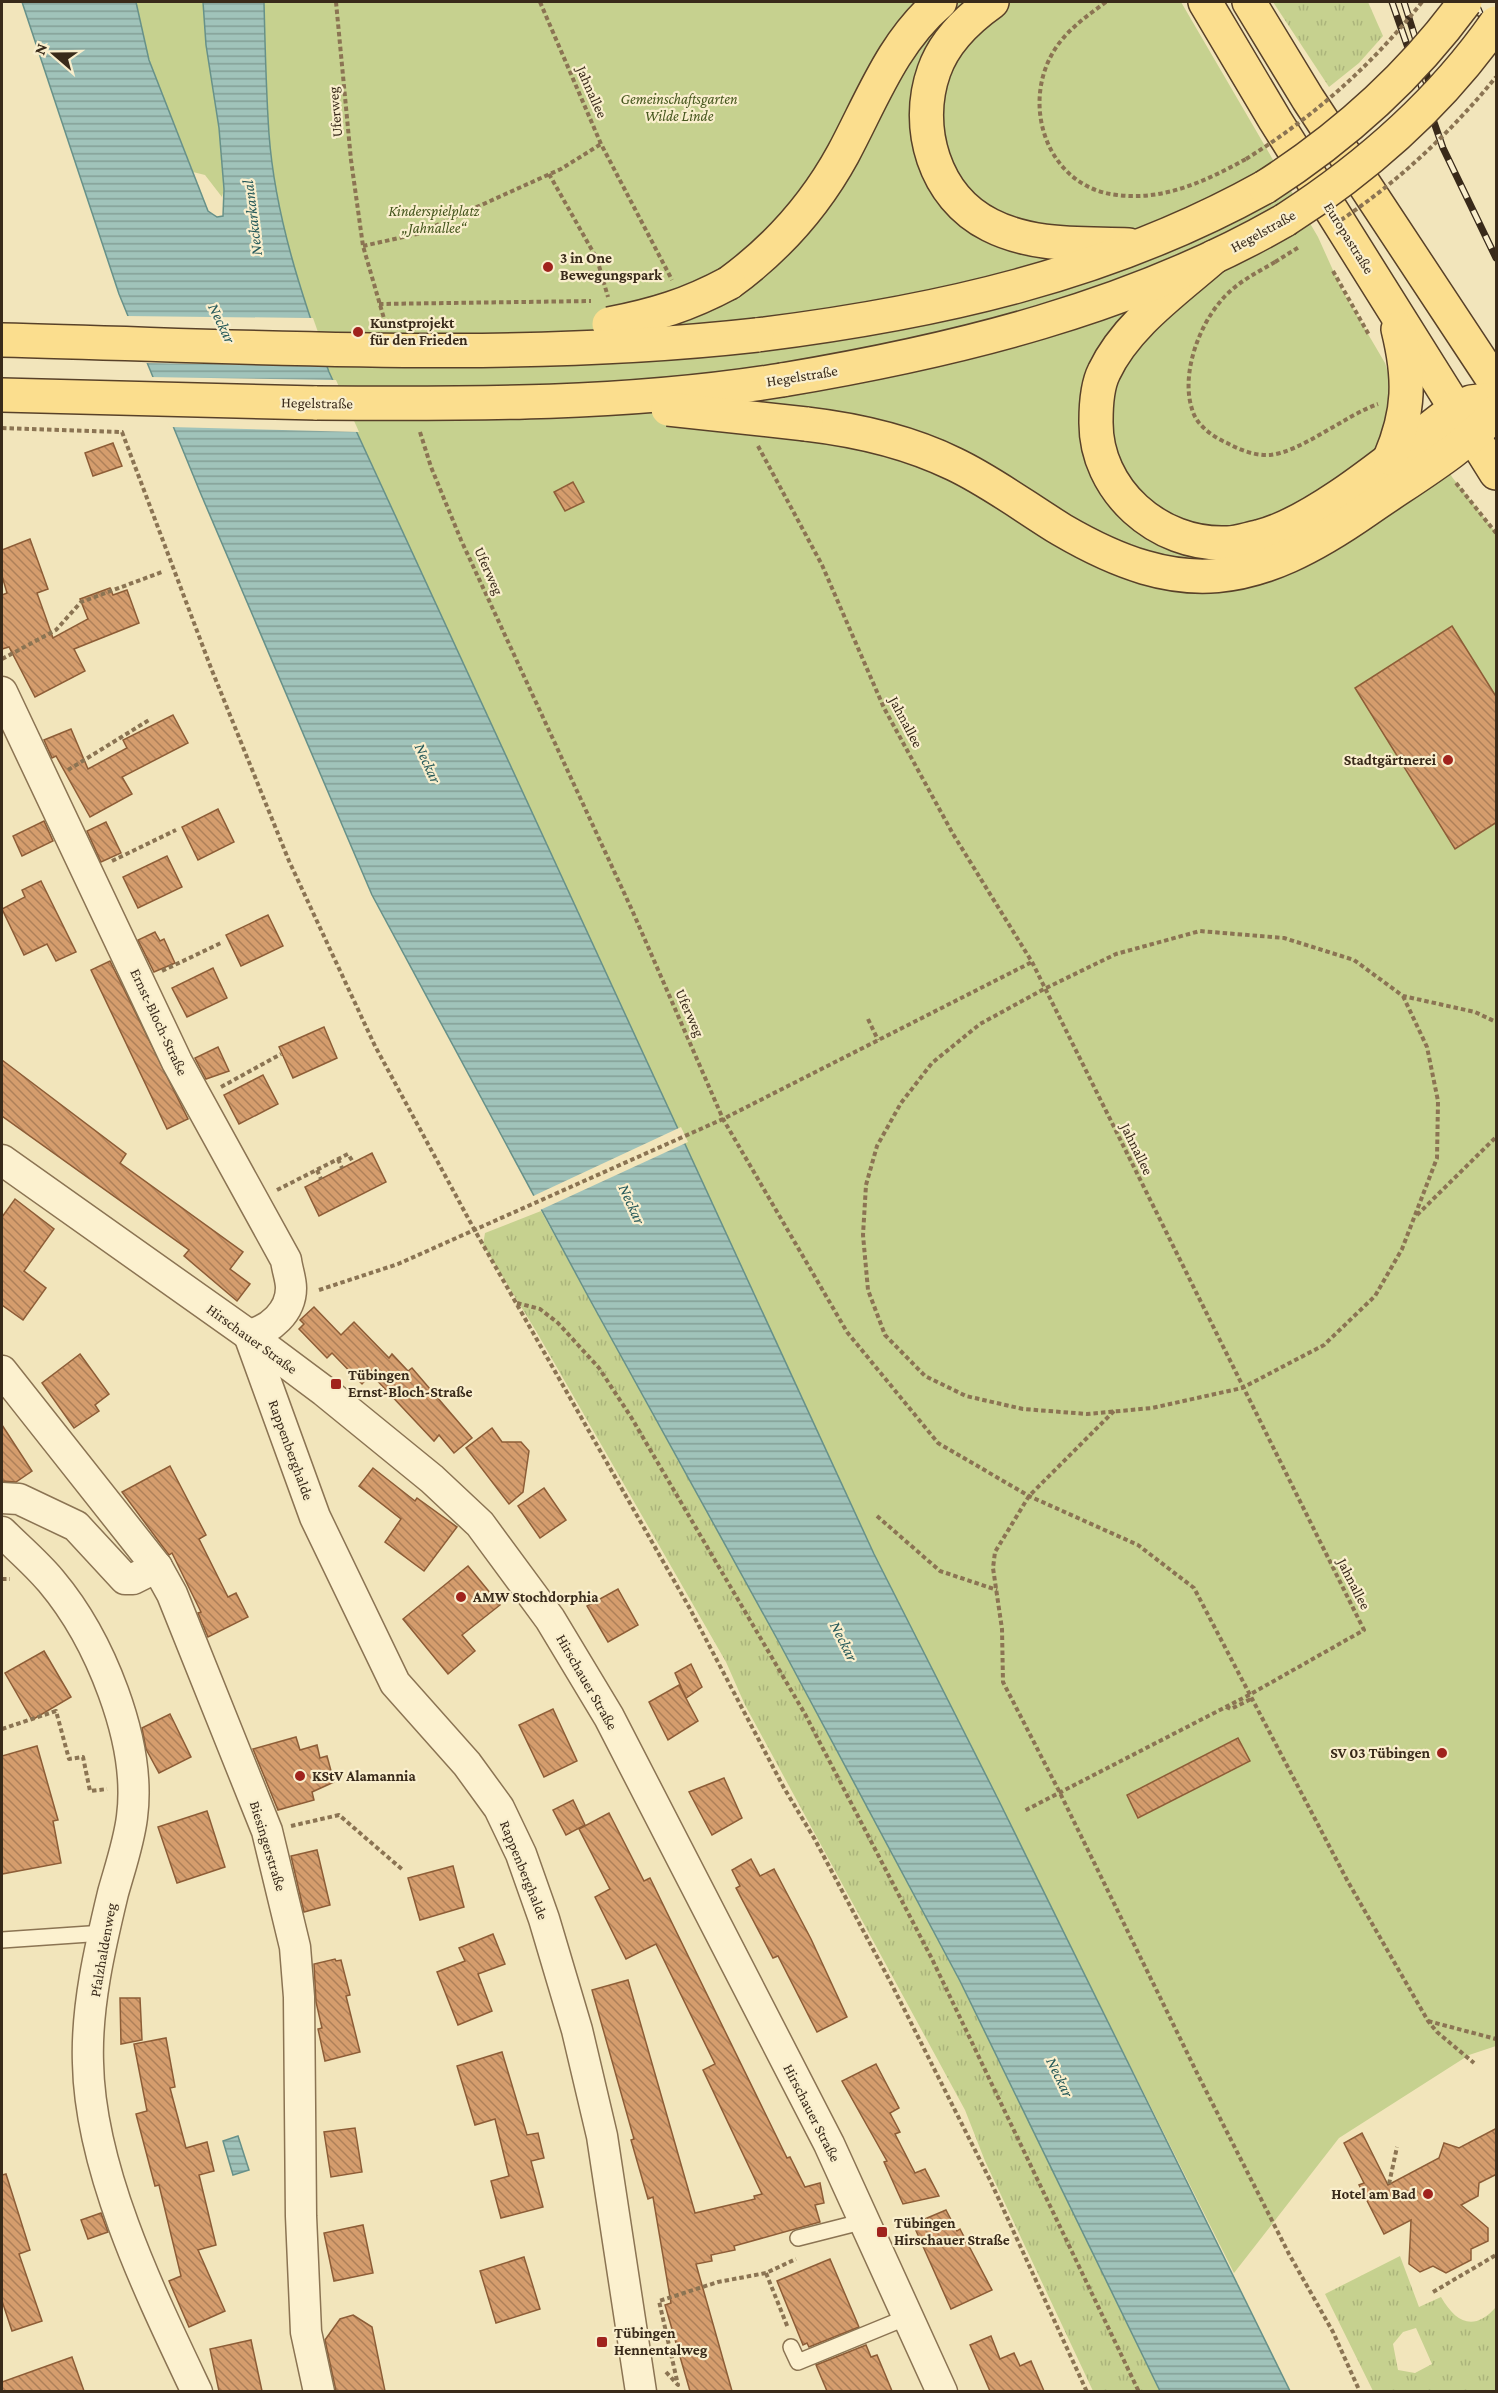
<svg xmlns="http://www.w3.org/2000/svg" width="1498" height="2393" viewBox="0 0 1498 2393" font-family="'Crimson Pro',serif">
	<style>
		.grass { fill: url(#grass-tufts); fill-rule: evenodd }
		.green { fill: #c6d18f }
		.water { fill: url(#water-rules); stroke: #679189; stroke-width: 1.5 }
		.pier { fill: #f2e5bb }
		.building { fill: url(#building-back-hatch); stroke: #8d5d37; stroke-width: 1.5 }
		.lines { fill: none; stroke-linecap: round; stroke-linejoin: round }
		.service-casing { stroke: #8b7453; stroke-width: 18 }
		.minor-casing { stroke: #8b7453; stroke-width: 33 }
		.primary-casing { stroke: #584129; stroke-width: 36 }
		.path { stroke: #8b7453; stroke-width: 4; stroke-dasharray: 4.5 3; stroke-linecap: butt }
		.service { stroke: #fcf1cf; stroke-width: 15 }
		.minor { stroke: #fcf1cf; stroke-width: 30 }
		.primary { stroke: #fbde8e; stroke-width: 33 }
		.rail-casing { stroke: #392a1a; stroke-width: 7 }
		.rail { stroke: #f9eecc; stroke-width: 4.5; stroke-dasharray: 14; stroke-linecap: butt }
		.primary-bridge-casing { stroke: #584129; stroke-width: 36; stroke-linecap: butt }
		.path-bridge { stroke: #8b7453; stroke-width: 4; stroke-dasharray: 4.5 3; stroke-linecap: butt }
		.primary-bridge { stroke: #fbde8e; stroke-width: 33 }
		.poi-dot { fill: #a0231d; stroke: #f9eecc; stroke-width: 2 }
		.labels { text-anchor: middle; dominant-baseline: central; stroke-width: 4.5; stroke-linejoin: round; paint-order: stroke }
		.street-label { font-size: 15px; fill: #392a1a; stroke: #f9eecc }
		.park-label { font-size: 15px; font-style: italic; fill: #46571e; stroke: #f9eecc }
		.poi-label { font-size: 15px; font-weight: bold; fill: #392a1a; stroke: #f9eecc; text-anchor: start }
		.water-label { font-size: 16px; font-style: italic; fill: #275a5a; stroke: #f9eecc }
	</style>
	<defs>
		<pattern id="grass-tufts" width="24" height="20" patternUnits="userSpaceOnUse" patternTransform="scale(1.5)"><rect width="24" height="20" fill="#c6d18f"/><path d="M3 7l-1-3M5 7V3M7 7l1-3M15 17l-1-3M17 17v-4M19 17l1-3" fill="none" stroke="#abb47b"/></pattern>
		<pattern id="water-rules" width="6" height="5" patternUnits="userSpaceOnUse" patternTransform="scale(1.5)"><rect width="6" height="5" fill="#a0c3ba"/><path d="M0 2.5h6" fill="none" stroke="#839f96"/></pattern>
		<pattern id="building-back-hatch" width="6" height="6" patternUnits="userSpaceOnUse" patternTransform="scale(1.5)"><rect width="6" height="6" fill="#d59d6d"/><path d="M-1 5l2 2M0 0l6 6M5-1l2 2" fill="none" stroke="#ae8059"/></pattern>
	</defs>
	<rect width="100%" height="100%" fill="#f2e5bb"/>
	<g class="grass">
		<polygon points="1273,2 1368,2 1383,36 1359,63 1329,87"/>
		<polygon points="541,1211 781,1646 960,1981 1160,2391 1093,2391 985,2161 965,2110 745,1705 726,1662 536,1331 483,1245 485,1233"/>
		<path d="M 1400,2256 L 1419,2307 L 1441,2297 C 1456,2323 1474,2332 1496,2307 L 1496,2391 L 1373,2391 L 1325,2294 ZM 1416,2328 L 1432,2364 L 1415,2373 L 1398,2370 L 1393,2344 L 1403,2332 Z"/>
	</g>
	<g class="green">
		<polygon points="136,2 203,2 206,45 219,128 224,189 222,197 205,175 193,172 149,60"/>
		<path d="M 264,2 L 1181,2 L 1318,237 L 1341,288 L 1385,363 L 1391,381 L 1420,413 L 1452,477 L 1496,533 L 1496,2046 L 1469,2055 L 1339,2138 L 1234,2273 L 874,1554 L 329,372 C 302,296 275,216 269,134 C 266,90 265,46 264,2 Z"/>
	</g>
	<g class="water">
		<path d="M 22,2 L 136,2 L 149,60 L 208,211 L 217,217 L 223,216 L 224,189 L 219,128 L 206,45 L 203,2 L 264,2 C 265,46 266,90 269,134 C 275,216 302,296 329,372 L 874,1554 L 999,1801 L 1290,2391 L 1160,2391 L 960,1981 L 781,1646 L 589,1298 L 372,895 L 200,492 L 119,294 Z"/>
		<polygon points="238,2136 249,2170 233,2175 223,2141"/>
	</g>
	<g class="pier">
		<polygon points="125,316 313,318 330,366 144,363"/>
		<polygon points="150,377 336,380 359,432 170,427"/>
		<polygon points="681,1127 688,1142 538,1211 531,1197"/>
	</g>
	<g class="building">
		<polygon points="113,443 122,466 93,476 85,453"/>
		<polygon points="573,482 584,502 565,511 554,492"/>
		<polygon points="30,539 48,589 37,593 53,638 88,619 80,599 110,588 113,595 127,590 139,623 74,649 85,671 35,697 9,647 2,649 2,595 7,593 2,576 2,550"/>
		<polygon points="1452,626 1497,698 1497,822 1455,849 1355,688"/>
		<polygon points="173,715 188,743 122,777 132,794 90,817 56,756 52,758 44,740 71,729 88,769 127,748 123,740"/>
		<polygon points="218,809 234,842 198,860 182,827"/>
		<polygon points="44,821 53,841 22,856 13,836"/>
		<polygon points="106,822 121,853 101,862 87,831"/>
		<polygon points="167,856 182,887 138,908 123,877"/>
		<polygon points="41,881 76,952 56,961 47,944 24,955 2,909 25,897 22,890"/>
		<polygon points="268,915 283,946 241,966 226,935"/>
		<polygon points="155,932 160,941 164,939 175,963 154,972 138,940"/>
		<polygon points="110,961 188,1119 167,1129 91,970"/>
		<polygon points="213,968 227,998 187,1017 172,988"/>
		<polygon points="324,1027 337,1058 293,1078 279,1047"/>
		<polygon points="218,1047 229,1071 206,1079 195,1058"/>
		<polygon points="2,1060 126,1154 120,1163 243,1252 230,1269 250,1284 237,1301 184,1256 189,1250 2,1116"/>
		<polygon points="263,1075 278,1104 239,1124 224,1095"/>
		<polygon points="372,1153 386,1182 319,1216 305,1187"/>
		<polygon points="15,1199 54,1229 24,1271 46,1288 23,1320 2,1305 2,1217"/>
		<polygon points="314,1307 341,1335 354,1322 389,1358 392,1354 408,1371 412,1368 472,1438 454,1453 439,1435 434,1441 371,1374 362,1384 332,1353 327,1358 299,1329 304,1324 300,1320"/>
		<polygon points="80,1354 109,1394 95,1405 99,1411 74,1428 42,1383"/>
		<polygon points="2,1425 32,1471 16,1482 2,1481"/>
		<polygon points="492,1428 502,1442 521,1442 529,1451 523,1492 509,1504 466,1448"/>
		<polygon points="170,1466 206,1535 199,1539 228,1597 236,1593 248,1617 208,1637 198,1613 201,1612 172,1553 169,1555 122,1492"/>
		<polygon points="373,1468 415,1501 417,1498 457,1527 424,1571 385,1542 401,1519 359,1486"/>
		<polygon points="544,1488 566,1520 540,1538 518,1506"/>
		<polygon points="468,1566 500,1605 462,1635 475,1651 448,1674 403,1619"/>
		<polygon points="618,1589 638,1625 608,1642 587,1606"/>
		<polygon points="44,1651 71,1697 32,1720 5,1673"/>
		<polygon points="691,1664 702,1687 686,1698 675,1673"/>
		<polygon points="679,1685 698,1721 668,1740 649,1702"/>
		<polygon points="553,1709 577,1761 544,1777 519,1725"/>
		<polygon points="170,1714 191,1757 159,1773 146,1749 142,1728"/>
		<polygon points="296,1737 300,1750 317,1745 320,1758 327,1756 334,1782 312,1792 314,1800 278,1810 253,1749"/>
		<polygon points="1238,1738 1250,1761 1138,1818 1127,1795"/>
		<polygon points="37,1746 58,1820 53,1821 61,1863 2,1874 2,1756"/>
		<polygon points="724,1778 742,1818 712,1835 689,1792"/>
		<polygon points="573,1800 585,1825 566,1835 553,1810"/>
		<polygon points="207,1811 225,1867 177,1883 158,1827"/>
		<polygon points="609,1813 644,1881 650,1878 787,2158 790,2157 805,2187 820,2183 824,2203 815,2205 820,2222 734,2246 735,2250 711,2255 712,2261 696,2264 732,2391 690,2391 665,2305 671,2303 653,2197 648,2199 631,2140 634,2139 592,1990 628,1980 695,2213 755,2199 754,2196 762,2194 703,2070 715,2064 656,1944 626,1959 595,1897 610,1889 579,1829"/>
		<polygon points="317,1850 330,1905 304,1912 291,1856"/>
		<polygon points="751,1859 760,1876 774,1869 811,1939 847,2017 817,2032 778,1956 773,1958 736,1888 740,1886 732,1870"/>
		<polygon points="453,1866 464,1907 420,1920 408,1878"/>
		<polygon points="493,1934 505,1964 478,1974 492,2011 458,2025 437,1972 465,1961 459,1948"/>
		<polygon points="335,1959 336,1961 341,1960 350,1995 346,1996 360,2052 325,2061 318,2029 322,2028 316,2002 314,1964"/>
		<polygon points="120,1998 140,1998 142,2040 121,2044"/>
		<polygon points="166,2038 175,2087 170,2088 186,2148 207,2142 214,2171 199,2175 216,2245 198,2250 225,2311 189,2327 169,2281 181,2276 159,2185 155,2186 136,2114 147,2111 134,2044"/>
		<polygon points="502,2052 527,2135 538,2133 544,2158 531,2161 543,2207 501,2218 491,2181 509,2176 495,2119 475,2125 457,2066"/>
		<polygon points="876,2064 899,2108 890,2113 900,2132 895,2134 915,2173 925,2169 939,2196 903,2204 884,2162 887,2161 842,2081"/>
		<polygon points="355,2128 362,2172 331,2177 324,2132"/>
		<polygon points="1497,2128 1497,2174 1479,2183 1478,2196 1461,2205 1488,2228 1488,2241 1471,2249 1471,2260 1446,2273 1433,2266 1420,2272 1409,2264 1411,2220 1384,2234 1359,2185 1364,2183 1344,2143 1362,2133 1388,2185 1439,2158 1444,2143 1459,2148"/>
		<polygon points="6,2174 30,2250 19,2254 42,2321 12,2331 2,2301 2,2175"/>
		<polygon points="946,2210 957,2231 960,2229 992,2290 951,2309 913,2224"/>
		<polygon points="101,2213 108,2232 88,2239 81,2220"/>
		<polygon points="363,2225 373,2273 334,2281 324,2233"/>
		<polygon points="524,2257 540,2309 496,2323 480,2271"/>
		<polygon points="830,2259 859,2327 809,2347 807,2343 803,2345 777,2281"/>
		<polygon points="353,2315 372,2327 385,2391 336,2391 325,2340 340,2319"/>
		<polygon points="991,2336 1000,2359 1014,2353 1020,2366 1031,2361 1044,2391 990,2391 970,2345"/>
		<polygon points="251,2340 262,2391 219,2391 210,2349"/>
		<polygon points="866,2345 871,2357 877,2355 892,2391 827,2391 816,2365"/>
		<polygon points="72,2357 84,2391 2,2391 2,2382"/>
	</g>
	<g class="lines">
		<defs>
			<g id="service">
				<polyline points="2,1940 104,1933"/>
				<polyline points="798,2238 865,2221"/>
				<polyline points="791,2347 798,2362 910,2316"/>
			</g>
			<g id="minor">
				<path d="M 2,692 L 177,1062 L 286,1260 C 287,1269 291,1279 291,1288 C 291,1312 270,1330 249,1335"/>
				<polyline points="2,1160 249,1335 324,1391 432,1479 480,1524 550,1619 609,1717 829,2144 942,2392"/>
				<polyline points="249,1335 315,1517 395,1683 467,1764 499,1808 521,1854 544,1919 577,2030 602,2136 641,2392"/>
				<polyline points="2,1371 157,1567 172,1594 267,1831 295,1947 299,1997 301,2216 306,2332 319,2392"/>
				<polyline points="2,1498 19,1499 76,1526 125,1579 133,1579 157,1567"/>
				<path d="M 2,1532 C 18,1548 36,1563 51,1581 C 99,1638 142,1741 132,1817 C 129,1842 120,1868 113,1893 C 100,1947 86,2007 88,2063 C 90,2171 151,2295 197,2392"/>
			</g>
			<g id="primary">
				<path d="M 992,2 C 968,19 944,42 934,71 C 914,127 934,197 990,225 C 1033,247 1082,243 1129,245"/>
				<polyline points="1205,2 1275,120 1496,473"/>
				<polyline points="1249,2 1308,99 1496,384"/>
				<path d="M 1214,257 C 1175,291 1126,325 1104,372 C 1097,386 1096,405 1096,421 C 1095,490 1158,546 1227,543 C 1237,543 1248,539 1258,537 C 1319,522 1405,446 1456,408 L 1471,402 L 1496,399"/>
				<path d="M 729,283 C 777,248 814,207 843,154 C 872,100 892,43 940,2"/>
				<path d="M 757,335 C 935,313 1107,275 1265,187"/>
				<path d="M 782,380 C 955,351 1132,308 1285,220"/>
				<polyline points="2,395 317,403"/>
				<path d="M 806,424 C 857,430 907,441 954,464 C 992,482 1026,508 1062,530 C 1182,600 1255,588 1367,510 C 1408,481 1463,450 1496,412"/>
				<path d="M 1390,458 C 1410,411 1410,378 1398,329"/>
			</g>
		</defs>
		<use href="#service" class="service-casing"/>
		<use href="#minor" class="minor-casing"/>
		<use href="#primary" class="primary-casing"/>
		<g class="path">
			<polyline points="336,2 351,160 363,246 385,322"/>
			<polyline points="540,2 601,144 672,280"/>
			<path d="M 1106,2 C 1084,18 1061,34 1049,60 C 1023,115 1052,188 1117,195 C 1164,201 1206,181 1246,159"/>
			<polyline points="549,174 597,259 608,297"/>
			<polyline points="363,246 417,234 561,169 601,144"/>
			<path d="M 1275,262 C 1256,273 1234,284 1220,302 C 1198,328 1181,375 1192,409 C 1196,425 1213,437 1227,443 C 1240,450 1255,456 1270,455 C 1301,452 1346,415 1378,404"/>
			<polyline points="1333,271 1369,335"/>
			<polyline points="379,304 591,301"/>
			<polyline points="2,428 122,432 211,668 289,861 375,1046 474,1229 689,1607 784,1788 814,1838 892,1985 990,2180 1087,2392"/>
			<polyline points="420,432 431,467 461,540 632,910 723,1119 847,1332 938,1443 1029,1496 1138,1545 1194,1588 1347,1880 1428,2021 1437,2032 1474,2063"/>
			<polyline points="758,446 822,565 884,708 953,834 1032,962 1364,1630 1249,1695 1024,1811"/>
			<polyline points="1456,483 1496,533"/>
			<polyline points="2,659 56,630 81,602 162,572"/>
			<polyline points="68,770 149,720"/>
			<polyline points="112,861 176,830"/>
			<polyline points="162,971 223,942"/>
			<polyline points="1403,996 1427,1047 1438,1101 1437,1158 1402,1249 1375,1296 1324,1345 1242,1388 1152,1408 1087,1414 1023,1409 966,1396 925,1376 885,1335 868,1290 863,1235 866,1185 877,1146 901,1103 932,1063 980,1024 1044,989 1116,954 1200,931 1284,938 1354,960 1403,996 1475,1012 1496,1022"/>
			<polyline points="868,1019 878,1040"/>
			<polyline points="221,1087 281,1054"/>
			<polyline points="338,1159 342,1168"/>
			<polyline points="317,1170 321,1179"/>
			<polyline points="277,1190 348,1154 353,1162"/>
			<polyline points="1417,1215 1496,1137"/>
			<polyline points="319,1290 398,1264 723,1119 1032,962"/>
			<polyline points="517,1303 540,1309 558,1323 599,1368 631,1417 805,1714 932,1959 1139,2392"/>
			<polyline points="1114,1411 1029,1496 995,1552 993,1568 1002,1629 1003,1682 1060,1793 1199,2077 1289,2254 1333,2332 1360,2392"/>
			<polyline points="877,1516 940,1571 997,1590"/>
			<polyline points="2,1579 10,1579"/>
			<polyline points="1226,1707 1231,1709 1251,1699"/>
			<polyline points="2,1729 56,1711 69,1759 83,1757 90,1791 107,1789"/>
			<polyline points="291,1826 339,1815 404,1871"/>
			<polyline points="1428,2021 1496,2039"/>
			<polyline points="1389,2184 1397,2147"/>
			<polyline points="766,2273 788,2328"/>
			<polyline points="1433,2292 1496,2255"/>
			<polyline points="666,2372 678,2385 659,2301 718,2282 766,2273 796,2259"/>
		</g>
		<use href="#service" class="service"/>
		<use href="#minor" class="minor"/>
		<use href="#primary" class="primary"/>
		<defs>
			<g id="rail">
				<polyline points="1392,2 1443,148 1496,258"/>
				<polyline points="1404,2 1434,98"/>
				<polyline points="1475,2 1496,49"/>
			</g>
		</defs>
		<use href="#rail" class="rail-casing"/>
		<use href="#rail" class="rail"/>
		<defs>
			<g id="primary-bridge">
				<path d="M 1265,187 C 1343,137 1410,77 1465,2"/>
				<path d="M 1285,220 C 1367,167 1440,103 1496,23"/>
				<path d="M 609,324 C 655,315 688,305 729,283"/>
				<path d="M 2,340 C 253,346 506,363 757,335"/>
				<path d="M 317,403 C 473,404 627,405 782,380"/>
				<polyline points="668,409 806,424"/>
			</g>
		</defs>
		<use href="#primary-bridge" class="primary-bridge-casing"/>
		<g class="path-bridge">
			<path d="M 1246,159 C 1315,116 1372,65 1422,2"/>
			<path d="M 1341,220 C 1399,181 1452,131 1496,77"/>
			<polyline points="1275,262 1299,247"/>
		</g>
		<use href="#primary-bridge" class="primary-bridge"/>
	</g>
	<g class="poi-dot">
		<circle cx="548" cy="267" r="6"/>
		<circle cx="358" cy="332" r="6"/>
		<circle cx="1448" cy="760" r="6"/>
		<rect x="330" y="1378" width="12" height="12" rx="3"/>
		<circle cx="461" cy="1597" r="6"/>
		<circle cx="1442" cy="1753" r="6"/>
		<circle cx="300" cy="1776" r="6"/>
		<circle cx="1428" cy="2194" r="6"/>
		<rect x="876" y="2226" width="12" height="12" rx="3"/>
		<rect x="596" y="2336" width="12" height="12" rx="3"/>
	</g>
	<g class="labels">
		<g class="street-label">
			<text transform="translate(592 92) rotate(66)">Jahnallee</text>
			<text transform="translate(335 112) rotate(-95)">Uferweg</text>
			<text transform="translate(1263 231) rotate(-29)">Hegelstraße</text>
			<text transform="translate(1349 238) rotate(58)">Europastraße</text>
			<text transform="translate(802 376) rotate(-9)">Hegelstraße</text>
			<text transform="translate(317 403) rotate(1)">Hegelstraße</text>
			<text transform="translate(489 571) rotate(66)">Uferweg</text>
			<text transform="translate(906 722) rotate(62)">Jahnallee</text>
			<text transform="translate(690 1013) rotate(66)">Uferweg</text>
			<text transform="translate(159 1022) rotate(65)">Ernst-Bloch-Straße</text>
			<text transform="translate(1137 1149) rotate(64)">Jahnallee</text>
			<text transform="translate(252 1339) rotate(36)">Hirschauer Straße</text>
			<text transform="translate(291 1450) rotate(70)">Rappenberghalde</text>
			<text transform="translate(1354 1584) rotate(63)">Jahnallee</text>
			<text transform="translate(587 1682) rotate(60)">Hirschauer Straße</text>
			<text transform="translate(268 1846) rotate(73)">Biesingerstraße</text>
			<text transform="translate(524 1870) rotate(68)">Rappenberghalde</text>
			<text transform="translate(103 1950) rotate(-80)">Pfalzhaldenweg</text>
			<text transform="translate(812 2113) rotate(63)">Hirschauer Straße</text>
		</g>
		<g class="park-label">
			<text x="679" y="99">Gemeinschaftsgarten<tspan x="679" dy="17">Wilde Linde</tspan></text>
			<text x="434" y="211">Kinderspielplatz<tspan x="434" dy="17">„Jahnallee“</tspan></text>
		</g>
		<g class="poi-label">
			<text x="560" y="258">3 in One<tspan x="560" dy="17">Bewegungspark</tspan></text>
			<text x="370" y="323">Kunstprojekt<tspan x="370" dy="17">für den Frieden</tspan></text>
			<text x="1436" y="760" text-anchor="end">Stadtgärtnerei</text>
			<text x="348" y="1375">Tübingen<tspan x="348" dy="17">Ernst-Bloch-Straße</tspan></text>
			<text x="473" y="1597">AMW Stochdorphia</text>
			<text x="1430" y="1753" text-anchor="end">SV 03 Tübingen</text>
			<text x="312" y="1776">KStV Alamannia</text>
			<text x="1416" y="2194" text-anchor="end">Hotel am Bad</text>
			<text x="894" y="2223">Tübingen<tspan x="894" dy="17">Hirschauer Straße</tspan></text>
			<text x="614" y="2333">Tübingen<tspan x="614" dy="17">Hennentalweg</tspan></text>
		</g>
		<g class="water-label">
			<text transform="translate(252 218) rotate(-97)">Neckarkanal</text>
			<text transform="translate(222 323) rotate(64)">Neckar</text>
			<text transform="translate(428 763) rotate(65)">Neckar</text>
			<text transform="translate(632 1204) rotate(65)">Neckar</text>
			<text transform="translate(844 1641) rotate(63)">Neckar</text>
			<text transform="translate(1060 2077) rotate(64)">Neckar</text>
		</g>
	</g>
	<rect width="1498" height="2393" fill="none" stroke="#392a1a" stroke-width="6"/>
	<g transform="translate(54 54) rotate(290)" stroke="#f9eecc" stroke-width="4.5" paint-order="stroke">
	<path d="M0-4.5L10 22L0 15L-10 22Z" fill="#392a1a"/>
	<text y="-9" font-size="16" font-weight="bold" text-anchor="middle" fill="#392a1a">N</text>
	</g>
</svg>
